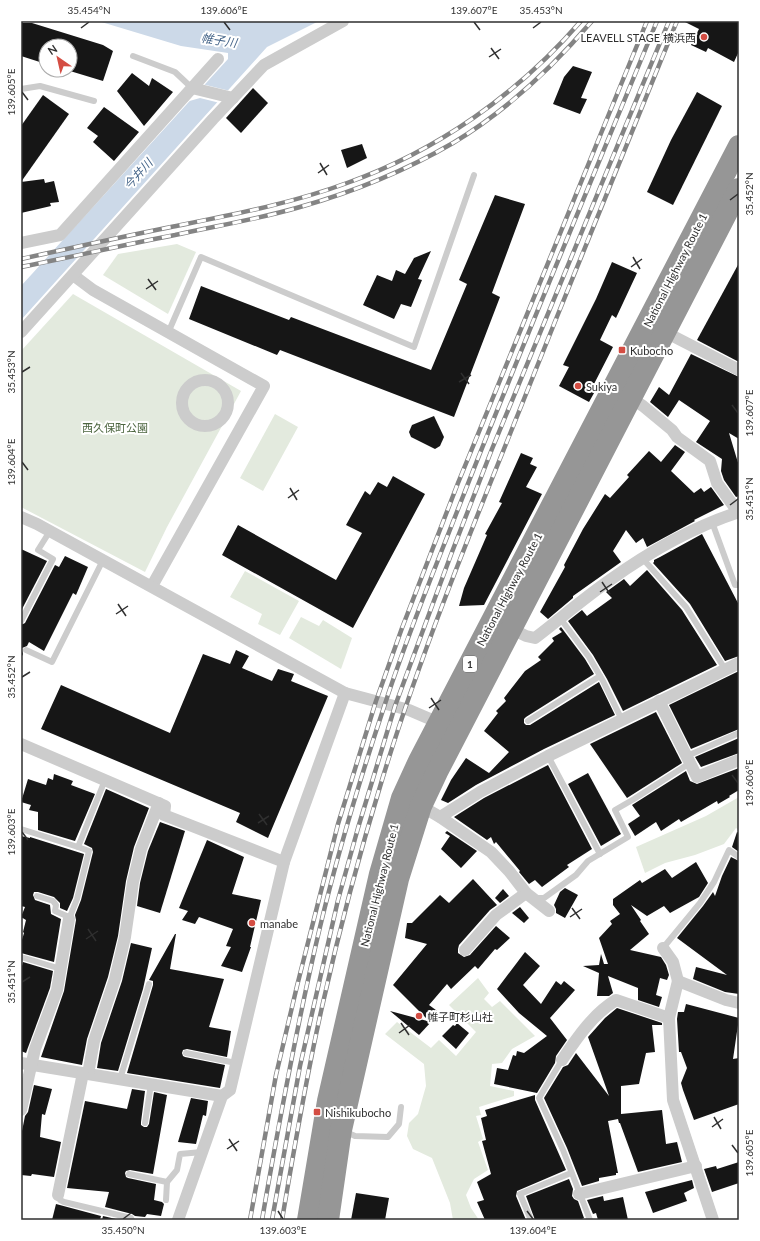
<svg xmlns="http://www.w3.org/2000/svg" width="760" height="1241" viewBox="0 0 760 1241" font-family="Lato,'Noto Sans JP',sans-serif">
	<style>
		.green { fill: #e3eade }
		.water { fill: #ccd9e8 }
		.pier { fill: #fff }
		.building { fill: #161616 }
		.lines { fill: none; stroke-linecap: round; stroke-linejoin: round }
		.lane { stroke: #ccc; stroke-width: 6 }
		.street { stroke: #ccc; stroke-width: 12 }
		.highway { stroke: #969696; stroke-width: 22 }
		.rail-casing { stroke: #848484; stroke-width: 4.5 }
		.rail { stroke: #fff; stroke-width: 3; stroke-dasharray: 9; stroke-linecap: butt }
		.ticks { fill: none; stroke: #2f2f2f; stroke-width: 1.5 }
		.poi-dot { fill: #d44d43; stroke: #fff; stroke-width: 1.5 }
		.labels { text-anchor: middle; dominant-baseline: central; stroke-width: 4; stroke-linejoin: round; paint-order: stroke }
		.shield { fill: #fff; stroke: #6d6d6d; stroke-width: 1 }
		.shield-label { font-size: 10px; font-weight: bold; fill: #2f2f2f }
		.poi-label { font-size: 11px; fill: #2f2f2f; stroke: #fff; text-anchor: start }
		.street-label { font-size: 11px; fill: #2f2f2f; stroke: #fff }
		.park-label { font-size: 11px; fill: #4d6640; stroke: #fff }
		.water-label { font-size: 12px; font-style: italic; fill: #456589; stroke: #fff }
		.neatline { fill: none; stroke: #2f2f2f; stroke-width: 1.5 }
		.ticks-label { font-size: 10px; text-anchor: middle; fill: #2f2f2f }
	</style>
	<rect width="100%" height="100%" fill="#fff"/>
	<g class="green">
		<polygon points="177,244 196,252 168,314 103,275 118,254"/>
		<polygon points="73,294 241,391 167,527 145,572 21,507 21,351"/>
		<polygon points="275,414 298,427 263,491 240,478"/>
		<polygon points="245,571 299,601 280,635 258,624 262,614 230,597"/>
		<polygon points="301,617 319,626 323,620 352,638 341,669 289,638"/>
		<polygon points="739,797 739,830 736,828 724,844 695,855 665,863 645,873 636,847 706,816"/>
		<polygon points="478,978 489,993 484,999 492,1007 500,1001 535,1036 512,1049 502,1063 492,1064 490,1086 514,1091 514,1096 479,1107 481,1115 476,1116 483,1139 478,1142 488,1170 474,1179 466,1195 471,1208 479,1220 453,1220 450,1203 432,1158 413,1149 407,1136 409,1123 418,1114 426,1086 424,1064 385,1034 397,1022 431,1048 439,1040 456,1056 476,1032 449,1005"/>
	</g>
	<polygon class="water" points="98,21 319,21 267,47 21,320 21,286 228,59 228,53 181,46"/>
	<polygon class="pier" points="202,84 230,91 220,103 200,98 186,102"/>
	<g class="building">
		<polygon points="683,21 739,21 739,51 734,62 708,48 706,52 691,45 699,29"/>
		<polygon points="21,23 32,23 103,45 113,51 103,81 70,71 70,46 46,46 46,64 21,56"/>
		<polygon points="573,66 592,72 581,98 587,99 580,114 553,104 564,77"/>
		<polygon points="132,73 149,86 152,78 173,92 144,126 117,91"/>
		<polygon points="253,88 268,103 241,133 226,118"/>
		<polygon points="697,92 722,106 673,205 647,192 671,140"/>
		<polygon points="43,95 69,114 21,182 21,126"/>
		<polygon points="104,107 139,132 114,161 93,142 98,136 87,128"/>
		<polygon points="362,144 367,158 347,168 341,150"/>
		<polygon points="44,179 45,183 54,181 59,202 50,203 51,206 21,213 21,182"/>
		<polygon points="495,195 525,204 492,293 500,297 454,417 280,350 277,355 189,319 201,286 289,320 291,317 431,370 467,284 459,280"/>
		<polygon points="431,251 418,279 422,280 411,307 401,304 394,319 363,305 377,275 392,281 396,270 405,274 414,258"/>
		<polygon points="612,262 637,273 616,318 612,315 600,340 613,347 594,384 598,386 589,402 559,386 569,367 563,365 596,299"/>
		<polygon points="739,263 739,362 697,340"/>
		<polygon points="691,354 739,377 739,439 729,433 739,466 739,496 736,497 724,480 721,471 722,459 696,442 710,421 679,400 668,417 650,402 659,387 669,395"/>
		<polygon points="434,416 444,437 440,446 435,449 411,437 409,432 412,425"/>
		<polygon points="675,445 685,452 671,471 694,493 701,488 704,492 711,487 724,505 694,520 695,521 647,547 643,538 636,543 626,530 613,551 621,562 573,596 573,598 548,619 540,612 565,567 564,565 583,529 605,494 610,498 629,477 627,475 649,451 661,462"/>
		<polygon points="521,453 533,458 530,464 537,467 526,487 542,494 484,605 459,606 464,588 487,535 485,534 502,503 499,502"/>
		<polygon points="393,476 425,494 353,628 222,555 238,525 336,580 362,533 346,525 365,491 370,495 378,482 387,487"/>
		<polygon points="702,534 739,605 739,656 725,661 690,604 653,563 654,562 654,560 660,557"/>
		<polygon points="21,549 47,561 21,611"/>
		<polygon points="65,556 88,567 76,595 73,593 44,651 29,642 27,646 22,648 22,651 23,654 21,658 21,625 25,623 55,565 59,567"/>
		<polygon points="647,570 682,610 717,665 623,711 607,679 593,655 568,621 582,610 587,616 612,598 606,592 624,579 630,586"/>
		<polygon points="561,627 585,659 594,674 526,717 524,719 524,723 526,725 530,725 599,682 615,715 544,749 476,785 448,803 441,800 451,780 466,758 489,773 509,752 484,731 498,713 496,711 506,701 504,698 525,671 541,660 538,657 554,641 552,638 562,632 559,629"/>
		<polygon points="236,650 249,656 242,668 272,681 278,669 294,674 291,681 328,696 268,838 236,822 240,813 41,729 61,685 170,733 203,654 230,664"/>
		<polygon points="739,671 739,729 691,749 669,705"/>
		<polygon points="656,712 682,763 627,798 590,744"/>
		<polygon points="739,738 739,753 701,767 695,757"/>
		<polygon points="548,765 592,849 567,865 569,867 542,887 535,880 529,884 519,872 520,871 496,842 494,844 491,837 487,840 454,817 484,798"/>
		<polygon points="739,768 739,790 729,796 730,797 718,804 717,801 681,822 679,819 661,831 656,822 635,836 628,824 640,816 632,805 686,771 690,781 697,784"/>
		<polygon points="588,773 621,834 601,846 568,784"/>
		<polygon points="54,774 73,781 71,785 95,794 75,841 38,830 38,812 29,810 31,805 21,802 28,779 46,785 48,778 53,780"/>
		<polygon points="106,789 149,808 134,847 126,881 118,936 108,977 87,1039 82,1065 41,1057 64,991 76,920 75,915 81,900 93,852 92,848 84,844"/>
		<polygon points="160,822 185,831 160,913 137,906 140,883 148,851"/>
		<polygon points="447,831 477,851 461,868 441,849 450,836 445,833"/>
		<polygon points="737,832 739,833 739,852 732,847"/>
		<polygon points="21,836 30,838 30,837 84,854 73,898 67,911 60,908 60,903 54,897 38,892 34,892 33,895 35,900 50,905 51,914 61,919 54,962 21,953 21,943 24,933 23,932 26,920 21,917 25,907 21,906"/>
		<polygon points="207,840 244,857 232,894 261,900 250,947 251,947 242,972 221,966 231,947 226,946 233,929 199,917 195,924 182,920 188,911 179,908"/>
		<polygon points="731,857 739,861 739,994 725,992 693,979 696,967 727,975 677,938 703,906 713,892 715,896 722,876"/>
		<polygon points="696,862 708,883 699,897 670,913 664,906 647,916 631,905 641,920 640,921 649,934 630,950 661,957 666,965 669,975 667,980 660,978 656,995 662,997 659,1007 638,1000 638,988 608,976 613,993 609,996 597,996 599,973 583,966 599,965 601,954 604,964 608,964 599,938 612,924 610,921 620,914 613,905 613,899 640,880 642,883 665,869 672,878"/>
		<polygon points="473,879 497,905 490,910 459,945 458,949 458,953 464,957 470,955 496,926 510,938 497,950 495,949 478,969 475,966 451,989 447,984 429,1005 440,1013 431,1023 393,985 427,944 405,938 407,923 412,923 440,895 449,903"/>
		<polygon points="565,888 578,895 565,918 556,913 556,909 554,905 560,892"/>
		<polygon points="503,889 509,896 500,903 495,898"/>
		<polygon points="520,907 529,918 524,923 512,913"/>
		<polygon points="175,934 176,934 170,969 224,979 209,1027 231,1031 227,1057 187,1049 183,1050 182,1053 183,1056 185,1057 225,1065 220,1088 127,1073 153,985 153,981 149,980"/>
		<polygon points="131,943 152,948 143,989 118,1071 97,1068 101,1043 122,981"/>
		<polygon points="525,952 540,966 523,985 541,1004 556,981 561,985 564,981 575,990 550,1018 567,1040 556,1056 555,1063 537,1093 494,1084 497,1068 508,1070 513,1055 516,1056 517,1051 524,1053 547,1036 519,1013 497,989"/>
		<polygon points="23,962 53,971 50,988 26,1053 21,1051 21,970"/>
		<polygon points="686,1004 739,1018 733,1059 739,1058 739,1104 694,1120 683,1090 681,1083 687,1068 681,1052 679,1052 677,1019 678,1012 684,1012"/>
		<polygon points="617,1008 662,1023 662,1025 652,1025 655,1052 646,1053 639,1084 621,1086 621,1114 662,1110 666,1144 677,1142 682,1162 638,1172 620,1123 619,1123 618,1119 608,1121 618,1173 616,1173 616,1175 599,1178 599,1181 582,1186 567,1148 544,1098 563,1067 568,1065 576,1053 609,1096 588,1037 605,1018"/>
		<polygon points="390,1011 431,1022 419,1035"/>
		<polygon points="457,1023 469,1033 456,1049 442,1036 453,1025 455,1026"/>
		<polygon points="34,1085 52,1089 45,1115 42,1114 40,1137 61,1142 54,1177 32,1174 31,1176 21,1175 21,1136 25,1116 28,1112"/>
		<polygon points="132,1089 145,1091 141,1122 141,1125 144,1127 147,1127 149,1124 154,1092 167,1095 153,1174 130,1170 126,1171 125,1173 126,1177 128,1178 156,1184 154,1200 162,1202 164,1204 161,1216 147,1214 145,1217 135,1216 132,1214 105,1207 109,1192 67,1188 85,1101 127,1109"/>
		<polygon points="535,1095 535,1100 566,1170 517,1191 516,1196 526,1220 485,1220 477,1202 484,1200 477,1182 491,1174 482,1141 486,1140 481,1118 487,1116 485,1110"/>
		<polygon points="191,1098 208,1101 206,1116 203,1115 196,1144 178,1142"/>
		<polygon points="739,1162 739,1183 712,1192 704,1169 716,1166 717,1169"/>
		<polygon points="569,1179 573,1189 572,1196 574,1199 578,1201 584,1218 580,1220 535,1220 526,1196"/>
		<polygon points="692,1180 694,1188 684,1193 687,1201 653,1213 645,1192"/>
		<polygon points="356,1193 389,1198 385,1220 351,1220"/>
		<polygon points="603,1196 604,1201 623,1197 628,1220 598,1220 596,1213 593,1214 587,1200"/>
		<polygon points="56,1204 101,1216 100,1220 52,1220"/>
		<polygon points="103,1216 120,1220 102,1220"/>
	</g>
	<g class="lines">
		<g class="lane">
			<polyline points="133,56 175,72 192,88"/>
			<polyline points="21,89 40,86 94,101"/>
			<polyline points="168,333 201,257 414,347 474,175"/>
			<polyline points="712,522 735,585 739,585"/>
			<polyline points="643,559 686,607 725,669"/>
			<polyline points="560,618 589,657 603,681 622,720"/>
			<polyline points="21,621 53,559 38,550 50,531"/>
			<polyline points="26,650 52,662 103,560"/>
			<polyline points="528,721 600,676"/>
			<polyline points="548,756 600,854"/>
			<polyline points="687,756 739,733"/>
			<polyline points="21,829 78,847 89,851 77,899 69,919"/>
			<polyline points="78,847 105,780"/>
			<polyline points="37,896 53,901 56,905 55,911 69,917"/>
			<polyline points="534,898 544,898 576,875 588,861 628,837 615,810 634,799 690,763"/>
			<polyline points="663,948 700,903 714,882 729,850 739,857"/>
			<polyline points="21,957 61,969"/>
			<polyline points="186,1053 236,1063"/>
			<polyline points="562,1060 539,1098 563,1150 590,1220"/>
			<polyline points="120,1079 149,984"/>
			<polyline points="145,1123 151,1084"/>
			<polyline points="344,1131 355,1136 388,1137 399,1124 401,1107"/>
			<polyline points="129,1174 167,1182 177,1170 180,1154 202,1152"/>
			<polyline points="58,1195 60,1200 64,1202 131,1218 132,1220"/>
			<polyline points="166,1200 167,1182"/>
			<polyline points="531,1220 520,1194 571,1173"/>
		</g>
		<g class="street">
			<polyline points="192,88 233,98"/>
			<polyline points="21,243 60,235 218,59"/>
			<polyline points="73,275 93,290 264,386 152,586"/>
			<polyline points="21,332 213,119 264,65 343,21"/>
			<polyline points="665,332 739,370"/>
			<circle cx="205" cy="403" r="23"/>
			<polyline points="631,398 643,406 672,430 677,437 710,461 717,483 738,512"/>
			<polyline points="21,517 37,524 345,693 409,710 430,719 439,724"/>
			<path d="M 508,627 L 526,636 L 535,638 C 560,619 584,598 610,580 C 649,552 693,527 739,512"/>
			<polyline points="659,701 697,777 739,760"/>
			<polyline points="21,744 165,806 164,815 284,862"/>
			<polyline points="421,806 440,817 491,852 509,871 526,893 496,915 465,950"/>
			<polyline points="440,817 480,792 548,756 739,663"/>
			<polyline points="526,893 549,911"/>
			<polyline points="663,948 673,962 678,981"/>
			<path d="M 562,1060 C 577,1038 593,1014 616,1000 L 669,1018"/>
			<polyline points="21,1063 222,1096"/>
			<polyline points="88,1074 94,1041 115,979 125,937 133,882 141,849 159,803"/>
			<polyline points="21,1110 35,1049 57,990 69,919"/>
			<polyline points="579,1194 696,1166"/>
			<polyline points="58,1195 83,1073"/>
			<polyline points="178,1220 222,1096 230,1090 284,862 345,693"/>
			<polyline points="713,1220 673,1100 669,1018 678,981 726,1000 739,1003"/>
		</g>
		<g class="highway">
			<polyline points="308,1220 328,1101 380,874 402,798 419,761 739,146"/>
			<polyline points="328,1220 341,1130 398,879 421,806 437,772 739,189"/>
		</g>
		<defs>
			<g id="rail">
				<path d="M 21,259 C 71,248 121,237 171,227 C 231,215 290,204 347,183 C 437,151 518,94 581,21"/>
				<path d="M 21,267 C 72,257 123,245 175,235 C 216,226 259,219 300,207 C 353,192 405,171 453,143 C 506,111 552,68 592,21"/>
				<polyline points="250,1220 276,1075 297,986 338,824 376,701 402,628 458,483 647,21"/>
				<path d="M 262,1220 C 279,1122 297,1024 320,927 C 338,852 360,779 384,707 C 406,638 434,571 460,504 C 523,342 591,182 657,21"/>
				<polyline points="272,1220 300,1066 338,900 358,828 395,706 452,552 492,449 669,21"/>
				<path d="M 282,1220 C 294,1149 306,1078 322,1007 C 339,931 359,855 382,780 C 418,662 464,548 510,434 C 565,296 621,158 677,21"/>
			</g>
		</defs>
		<use href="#rail" class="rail-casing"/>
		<use href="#rail" class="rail"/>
	</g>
	<path class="ticks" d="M 224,22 L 230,30M 474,22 L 480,30M 81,28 L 89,22M 533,28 L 541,22M 491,48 L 499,59M 489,57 L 501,49M 22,92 L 28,100M 320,163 L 327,175M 318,173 L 329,165M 730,200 L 738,194M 633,257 L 640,269M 631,267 L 642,259M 148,279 L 156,290M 146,289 L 158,281M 22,372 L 30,367M 461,373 L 469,384M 459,382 L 471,375M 732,405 L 738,413M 22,462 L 28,470M 290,488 L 297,500M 288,498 L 299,490M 730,505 L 738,499M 602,582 L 610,594M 600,592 L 612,584M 118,604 L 126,616M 116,614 L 128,606M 22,677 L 30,672M 431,698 L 439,710M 429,708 L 441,700M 732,775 L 738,783M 259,814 L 267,825M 258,823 L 269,816M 22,832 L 28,840M 572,908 L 580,919M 570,917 L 582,909M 88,929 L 96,941M 86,939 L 98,931M 22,982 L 30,977M 401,1023 L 409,1035M 399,1033 L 410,1025M 714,1117 L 721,1129M 712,1127 L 723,1119M 229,1139 L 237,1151M 732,1145 L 738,1153M 227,1149 L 239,1141M 278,1211 L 283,1219M 527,1211 L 533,1219M 123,1219 L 131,1213"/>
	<g class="poi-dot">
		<circle cx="704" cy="37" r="4"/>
		<rect x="618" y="346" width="8" height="8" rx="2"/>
		<circle cx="578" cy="386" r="4"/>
		<circle cx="252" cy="923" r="4"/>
		<circle cx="419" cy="1016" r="4"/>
		<rect x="313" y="1108" width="8" height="8" rx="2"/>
	</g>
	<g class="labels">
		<rect class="shield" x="463" y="656" width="14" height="16" rx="3"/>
		<g class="shield-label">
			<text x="470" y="664">1</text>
		</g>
		<g class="poi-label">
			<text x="696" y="37" text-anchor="end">LEAVELL STAGE 横浜西</text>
			<text x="630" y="350">Kubocho</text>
			<text x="586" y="386">Sukiya</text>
			<text x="260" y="923">manabe</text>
			<text x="427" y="1016">帷子町杉山社</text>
			<text x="325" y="1112">Nishikubocho</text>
		</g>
		<g class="street-label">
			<text transform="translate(675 270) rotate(-63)">National Highway Route 1</text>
			<text transform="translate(509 589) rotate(-62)">National Highway Route 1</text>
			<text transform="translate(379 885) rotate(-76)">National Highway Route 1</text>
		</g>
		<g class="park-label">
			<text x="115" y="427">西久保町公園</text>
		</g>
		<g class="water-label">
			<text transform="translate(219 40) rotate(9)">帷子川</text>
			<text transform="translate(138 174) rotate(-48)">今井川</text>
		</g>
	</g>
	<rect width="760" height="1241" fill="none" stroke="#ffffff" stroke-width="44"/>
	<g transform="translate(58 58) rotate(326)"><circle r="19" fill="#ffffff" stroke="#acacac"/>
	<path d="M0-3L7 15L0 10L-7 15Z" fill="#d44d43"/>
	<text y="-6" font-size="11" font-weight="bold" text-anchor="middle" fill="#2f2f2f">N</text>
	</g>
	<rect x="22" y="22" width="716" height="1197" class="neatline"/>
	<g class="ticks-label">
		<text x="89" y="14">35.454°N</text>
		<text x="224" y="14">139.606°E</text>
		<text x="474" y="14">139.607°E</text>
		<text x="541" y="14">35.453°N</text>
		<text transform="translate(11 92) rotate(-90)" y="4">139.605°E</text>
		<text transform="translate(749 194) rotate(-90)" y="4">35.452°N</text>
		<text transform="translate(11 372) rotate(-90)" y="4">35.453°N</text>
		<text transform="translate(749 413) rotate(-90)" y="4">139.607°E</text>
		<text transform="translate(11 462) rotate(-90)" y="4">139.604°E</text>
		<text transform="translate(749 499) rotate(-90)" y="4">35.451°N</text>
		<text transform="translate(11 677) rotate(-90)" y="4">35.452°N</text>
		<text transform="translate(749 783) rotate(-90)" y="4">139.606°E</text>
		<text transform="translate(11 832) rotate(-90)" y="4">139.603°E</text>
		<text transform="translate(11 982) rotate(-90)" y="4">35.451°N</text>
		<text transform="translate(749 1153) rotate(-90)" y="4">139.605°E</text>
		<text x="123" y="1234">35.450°N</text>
		<text x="283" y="1234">139.603°E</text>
		<text x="533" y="1234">139.604°E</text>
	</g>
</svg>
